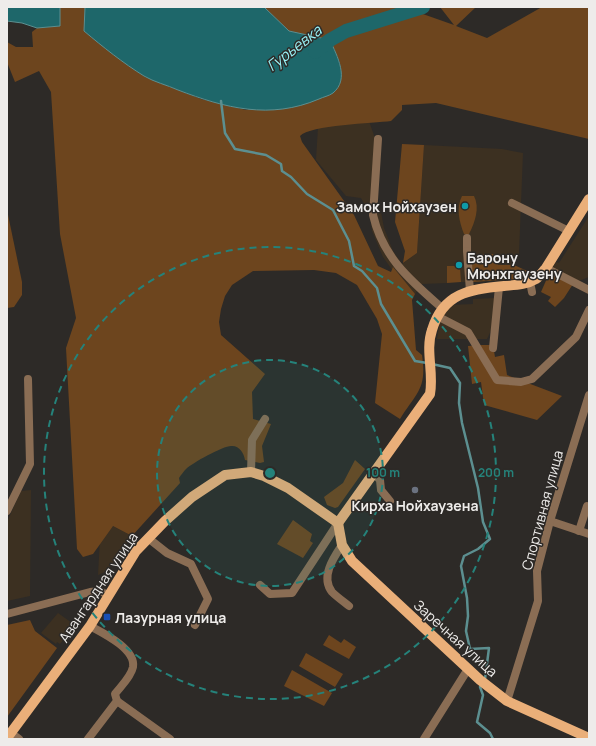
<svg xmlns="http://www.w3.org/2000/svg" width="596" height="746" viewBox="0 0 596 746" font-family="Manrope,sans-serif">
	<style>
		.commercial { fill: #3c3021 }
		.green { fill: #6d451e }
		.water { fill: #1e676a; stroke: #5c8f90 }
		.lines { fill: none; stroke-linecap: round; stroke-linejoin: round }
		.stream { stroke: #5c8f90; stroke-width: 2.5 }
		.river { stroke: #1e676a; stroke-width: 14 }
		.minor { stroke: #8a6d54; stroke-width: 8 }
		.major { stroke: #eaaf79; stroke-width: 10 }
		.ring { fill: none; stroke: #25827a; stroke-width: 2; stroke-dasharray: 7 5 }
		.culture-dot { fill: #0f9aa8; stroke: #2d2a27; stroke-width: 1.5 }
		.worship-dot { fill: #6b7280; stroke: #2d2a27; stroke-width: 1.5 }
		.transit-dot { fill: #1a4fb4; stroke: #2d2a27; stroke-width: 1.5 }
		.labels { text-anchor: middle; dominant-baseline: central; stroke-width: 3; stroke-linejoin: round; paint-order: stroke }
		.poi-label { font-size: 14px; font-weight: bold; fill: #eeecea; stroke: #2d2a27; text-anchor: start }
		.street-label { font-size: 14px; fill: #eeecea; stroke: #2d2a27 }
		.water-label { font-size: 15px; font-style: italic; fill: #9af5f9; stroke: #2d2a27 }
		.centre { fill: #25827a; stroke: #2d2a27; stroke-width: 2 }
		.ring-label { font-size: 12px; text-anchor: middle; font-weight: bold; fill: #25827a; stroke: #2d2a27; stroke-width: 3; stroke-linejoin: round; paint-order: stroke }
	</style>
	<rect width="100%" height="100%" fill="#2d2a27"/>
	<g class="commercial">
		<polygon points="369,121 379,150 374,199 381,212 384,228 393,251 402,264 417,253 424,145 502,149 523,153 519,254 514,265 472,266 473,282 461,282 460,266 447,266 447,283 422,284 415,294 405,288 383,257 372,231 370,215 361,198 346,196 316,160 318,127"/>
		<polygon points="589,216 589,277 576,282 551,269 556,262 559,263"/>
		<polygon points="495,298 498,316 487,339 437,339 440,321 450,305 473,304 473,299"/>
		<polygon points="31,490 30,596 7,601 7,522 21,491"/>
		<polygon points="101,520 132,536 107,571 98,575"/>
		<polygon points="58,613 72,623 68,629 70,631 60,644 57,642 56,644 41,633"/>
	</g>
	<g class="green">
		<path d="M 60,7 L 85,7 L 84,31 L 145,77 L 201,99 L 246,110 L 341,81 L 340,63 L 330,40 L 289,31 L 264,7 L 424,7 L 420,13 L 454,25 L 440,7 L 476,7 L 456,26 L 487,38 L 542,7 L 589,7 L 589,139 L 436,103 L 402,105 L 402,110 L 391,121 C 374,123 310,125 300,136 L 302,142 L 354,215 L 378,266 L 391,272 L 393,267 L 415,294 L 412,300 L 416,350 L 422,355 C 427,389 417,392 400,419 L 375,403 L 382,334 L 377,319 L 357,285 L 336,273 L 314,270 L 253,271 L 232,285 L 225,296 L 221,309 L 219,322 L 221,335 L 265,374 L 252,392 L 253,419 L 271,424 L 262,446 L 264,462 L 260,463 L 245,460 C 244,453 239,445 231,446 C 223,446 192,463 186,469 C 184,471 181,475 179,478 L 180,483 L 132,536 L 113,526 L 93,554 L 83,557 L 77,549 L 66,348 L 76,318 L 60,234 L 51,92 L 39,71 L 15,82 L 7,62 L 7,42 L 16,47 L 33,47 L 32,32 L 37,28 L 60,26 Z"/>
		<polygon points="402,144 424,145 417,253 403,263 405,251 395,222"/>
		<path d="M 462,196 L 474,196 C 480,208 475,222 469,234 L 464,234 C 459,221 456,208 462,196 Z"/>
		<polygon points="7,210 22,282 22,295 14,307 7,308"/>
		<polygon points="479,254 493,254 497,259 498,265 514,265 534,274 517,279 473,282 468,260"/>
		<polygon points="447,266 460,266 461,282 447,283"/>
		<polygon points="553,275 573,284 564,298 555,307 548,301 551,297 541,292 548,276"/>
		<polygon points="482,345 493,345 495,357 504,355 507,375 562,396 537,420 484,405 481,382 472,384 468,346"/>
		<polygon points="355,460 365,469 338,507 335,508 327,505 324,497 343,483"/>
		<polygon points="293,520 312,534 310,541 313,543 303,558 277,544"/>
		<polygon points="30,620 35,631 57,648 7,717 7,625"/>
		<polygon points="329,635 341,643 344,639 356,647 349,659 323,645"/>
		<polygon points="306,653 343,674 335,687 299,666"/>
		<polygon points="292,670 332,693 324,706 284,686"/>
	</g>
	<g class="water">
		<polygon points="7,7 60,7 60,26 37,28 22,23 7,21"/>
		<path d="M 85,7 L 264,7 L 289,31 L 330,40 C 337,56 350,79 333,93 C 329,96 323,97 319,99 C 270,120 225,108 178,90 C 167,85 154,82 144,76 C 123,63 103,47 84,31 Z"/>
	</g>
	<g class="lines">
		<g class="stream">
			<polyline points="221,101 225,133 235,149 266,155 281,164 282,171 291,177 307,194 333,210 349,241 354,266 362,271 377,288 381,304 415,361 427,363"/>
			<polyline points="432,364 450,368 460,383 459,403 462,423 478,488 483,522 490,539 478,549 464,556 461,566 467,598 468,616 466,631 470,649 489,648 485,679"/>
			<polyline points="480,687 483,695 477,722 490,733 493,739"/>
		</g>
		<polyline class="river" points="315,52 330,40 346,31 423,7"/>
		<g class="minor">
			<path d="M 378,139 L 373,215 C 383,258 411,281 442,308"/>
			<polyline points="512,203 569,231"/>
			<polyline points="467,250 467,238"/>
			<polyline points="467,251 470,291"/>
			<polyline points="546,268 589,290"/>
			<polyline points="530,282 532,292"/>
			<polyline points="437,316 468,332 497,380 521,382 532,379 576,337 589,310"/>
			<polyline points="493,348 499,287"/>
			<polyline points="251,472 252,440 265,419"/>
			<polyline points="374,474 380,480 381,490 390,501"/>
			<polyline points="7,511 30,464 28,379"/>
			<polyline points="550,521 589,534"/>
			<polyline points="579,531 587,506"/>
			<polyline points="148,538 167,553 191,564 208,599 195,625"/>
			<path d="M 342,545 C 334,557 320,577 332,592 C 337,597 344,602 349,606"/>
			<polyline points="260,585 270,594 292,593 338,523"/>
			<polyline points="7,614 90,592 100,591 108,595"/>
			<polyline points="117,701 170,739"/>
			<polyline points="507,701 538,601 537,571 550,521 589,395"/>
			<polyline points="11,733 19,739"/>
			<path d="M 88,739 L 117,701 L 115,694 C 121,686 131,677 133,667 C 136,649 103,633 90,626"/>
			<polyline points="424,739 468,669"/>
		</g>
		<g class="major">
			<path d="M 338,523 L 430,394 C 434,373 425,350 432,330 C 443,293 470,289 504,286 C 515,285 526,285 536,279 C 540,276 543,271 546,268 L 589,199"/>
			<polyline points="338,523 342,545 352,561 480,680 507,701 589,738"/>
			<polyline points="7,738 90,626 136,551 165,521 192,497 225,475 251,472 264,476 288,488 338,523"/>
		</g>
	</g>
	<circle cx="270" cy="473" r="113" fill="#25827a" fill-opacity=".12"/>
	<g class="ring">
		<circle cx="270" cy="473" r="113"/>
		<circle cx="270" cy="473" r="226"/>
	</g>
	<g class="culture-dot">
		<circle cx="465" cy="206" r="4"/>
		<circle cx="459" cy="265" r="4"/>
	</g>
	<circle class="worship-dot" cx="415" cy="490" r="4"/>
	<rect class="transit-dot" x="103" y="613" width="8" height="8" rx="2"/>
	<g class="labels">
		<g class="poi-label">
			<text x="457" y="206" text-anchor="end">Замок Нойхаузен</text>
			<text x="467" y="257">Барону<tspan x="467" dy="16">Мюнхгаузену</tspan></text>
			<text x="415" y="505" text-anchor="middle">Кирха Нойхаузена</text>
			<text x="115" y="617">Лазурная улица</text>
		</g>
		<g class="street-label">
			<text transform="translate(542 510) rotate(-75)">Спортивная улица</text>
			<text transform="translate(98 587) rotate(-56)">Авангардная улица</text>
			<text transform="translate(456 638) rotate(42)">Заречная улица</text>
		</g>
		<g class="water-label">
			<text transform="translate(294 48) rotate(-38)">Гурьевка</text>
		</g>
	</g>
	<circle cx="270" cy="473" r="6" class="centre"/>
	<g class="ring-label">
		<text x="383" y="477">100 m</text>
		<text x="496" y="477">200 m</text>
	</g>
	<rect width="596" height="746" fill="none" stroke="#eeecea" stroke-width="16"/>
</svg>
